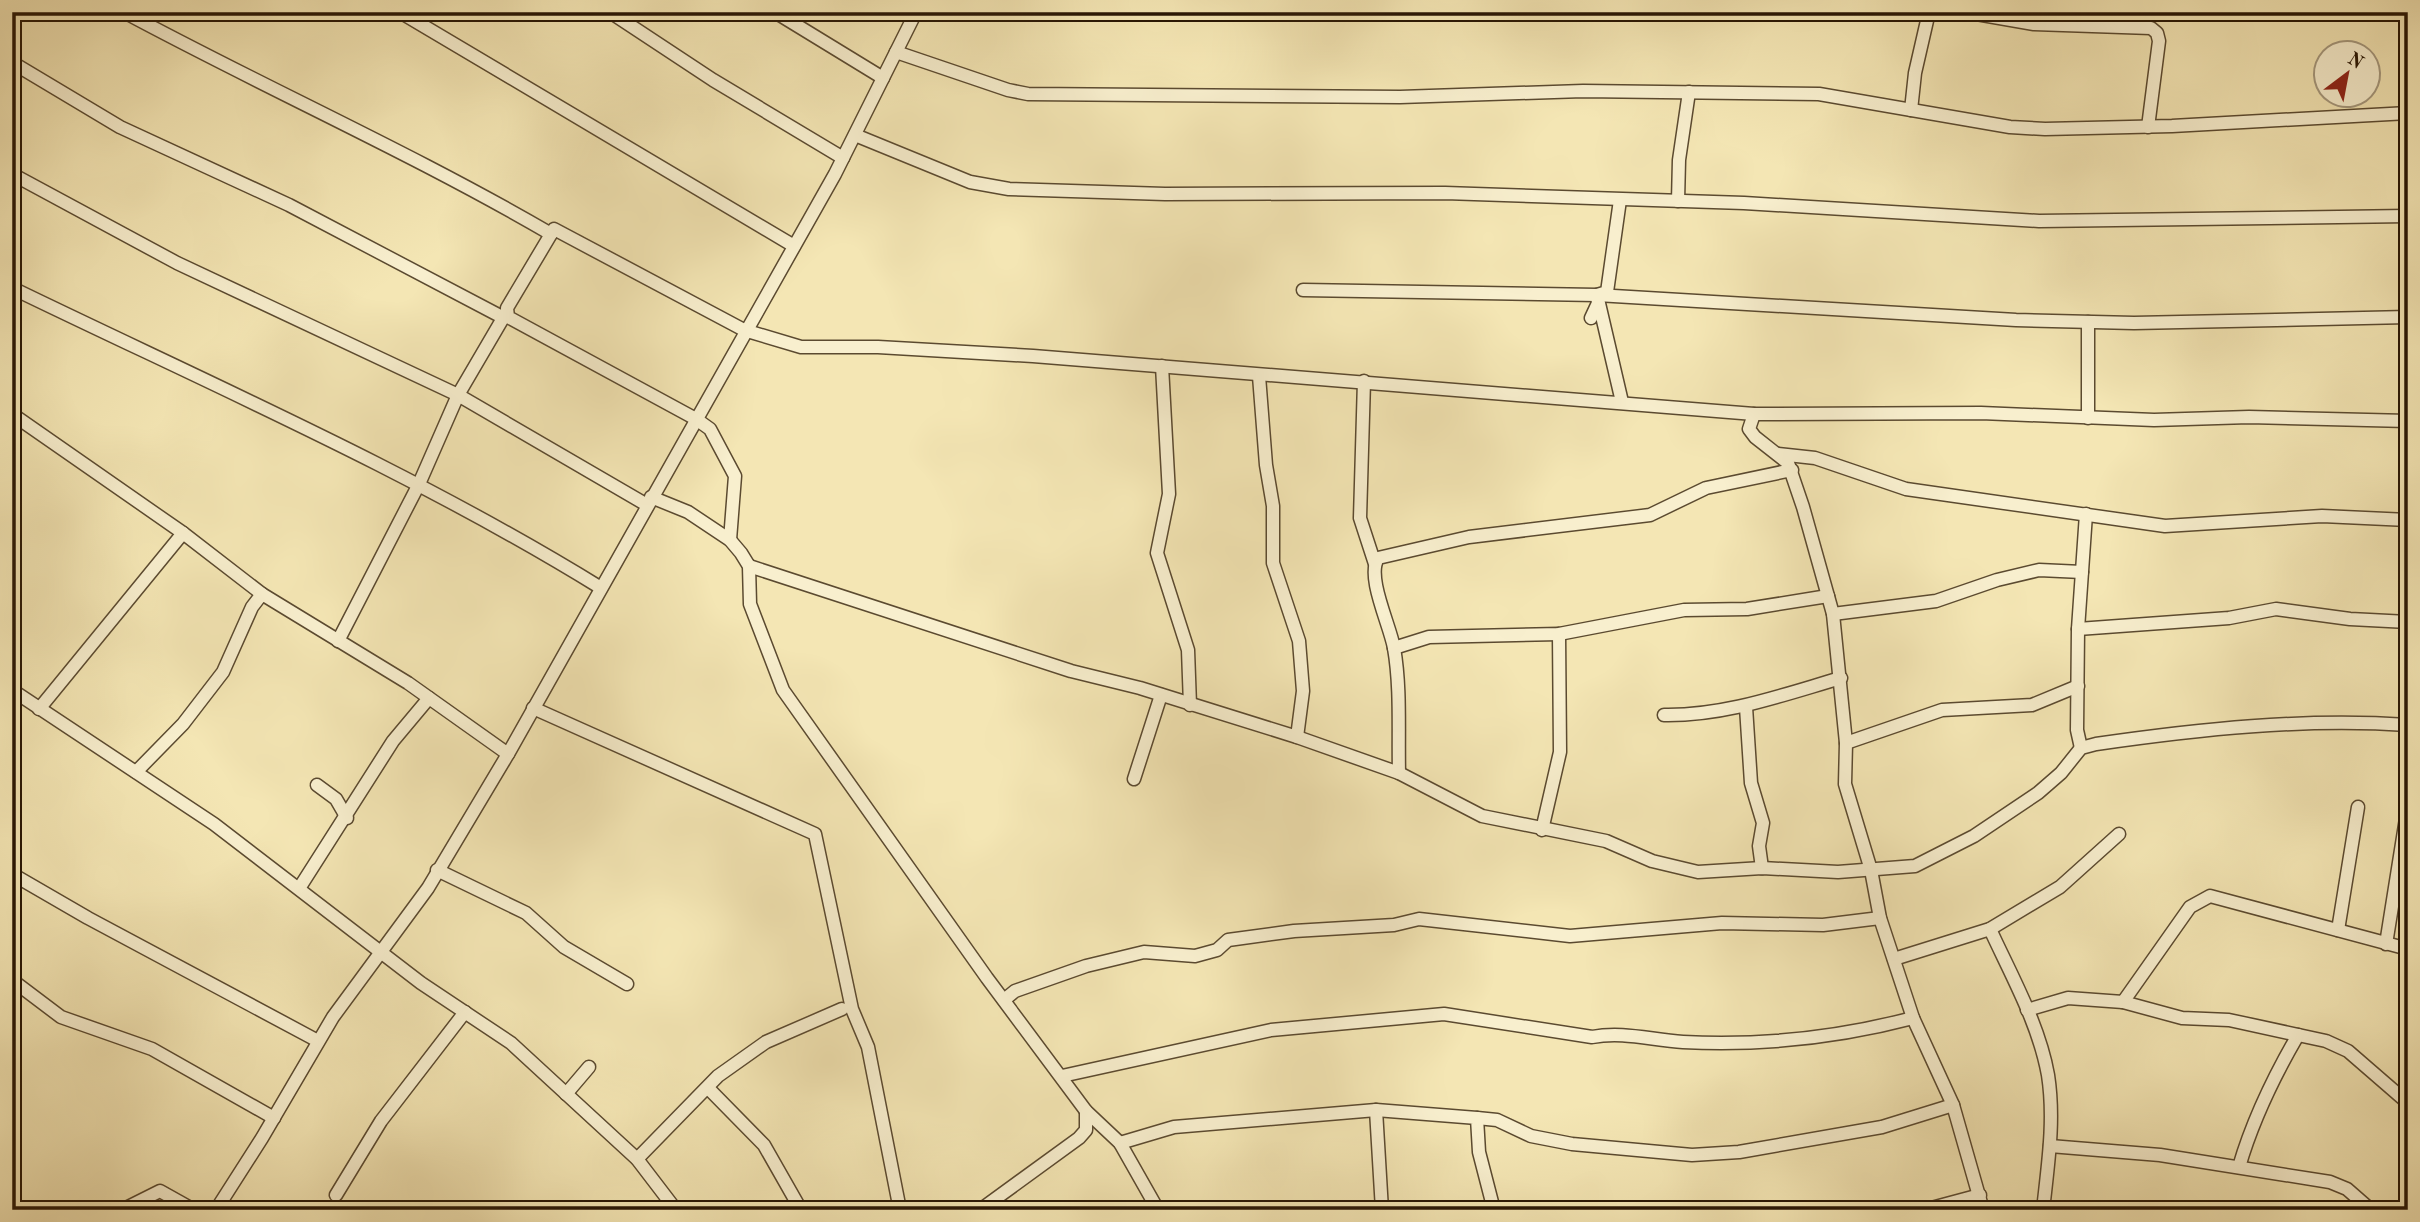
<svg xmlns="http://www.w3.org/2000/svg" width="2420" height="1222" viewBox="0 0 2420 1222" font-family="'Old Standard TT',serif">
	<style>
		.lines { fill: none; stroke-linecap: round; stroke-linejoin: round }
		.minor-casing { stroke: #5b4a30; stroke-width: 15 }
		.minor { stroke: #f8efce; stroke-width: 12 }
	</style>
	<rect width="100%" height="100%" fill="#f4e6b4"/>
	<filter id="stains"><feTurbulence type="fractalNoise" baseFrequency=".00286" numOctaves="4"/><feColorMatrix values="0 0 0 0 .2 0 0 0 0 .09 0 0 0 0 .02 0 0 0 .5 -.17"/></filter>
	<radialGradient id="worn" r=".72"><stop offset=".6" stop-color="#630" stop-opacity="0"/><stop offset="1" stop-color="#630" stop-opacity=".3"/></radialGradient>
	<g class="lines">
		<defs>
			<g id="minor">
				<path d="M 124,12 C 265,88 412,153 551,234"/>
				<polyline points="400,12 794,246"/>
				<polyline points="610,12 713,80 843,158"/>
				<polyline points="775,12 883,78"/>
				<polyline points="1965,12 2034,24 2151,28 2157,33 2159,41 2148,127"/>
				<polyline points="896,52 1008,90 1028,94 1400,97 1583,91 1819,94 2010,127 2045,129 2172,126 2408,113"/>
				<polyline points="18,66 120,127 289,205 504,318"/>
				<polyline points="1911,110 1915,73 1929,12"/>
				<polyline points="855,135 970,182 1009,189 1165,194 1445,193 1744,203 2039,221 2408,216"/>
				<polyline points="12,174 177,263 458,395 647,505"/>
				<polyline points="1678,201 1679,160 1689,92"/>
				<path d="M 12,288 C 210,384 413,472 601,588"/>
				<polyline points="1303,290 1597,295 2016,320 2134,323 2408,317"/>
				<polyline points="1598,299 1622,402"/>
				<polyline points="1591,318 1598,303 1597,295 1607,292 1620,200"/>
				<polyline points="1162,366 1169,494 1157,553 1188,650 1190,705"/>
				<polyline points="1259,376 1266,465 1273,506 1273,563 1299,641 1303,691 1297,737"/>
				<polyline points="1364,381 1360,518 1375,564"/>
				<polyline points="12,414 183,533 262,594"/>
				<polyline points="1754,414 1749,429 1755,437 1788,463 1803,507 1833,614 1846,743 1845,784 1871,870 1880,918 1913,1018 1953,1105 1983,1210"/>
				<polyline points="2088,418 2088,322"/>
				<polyline points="1778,454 1815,458 1906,489 2165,526 2322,516 2408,520"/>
				<polyline points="651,497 688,512 730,540 741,553 749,566 750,604 783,690 987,978 1086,1111 1120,1143 1158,1210"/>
				<polyline points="730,540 735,476 710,429 696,419 508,317 507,308 554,229 744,330 801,347 878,347 1033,356 1754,414 1981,413 2154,420 2249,417 2408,421"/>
				<path d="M 749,566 L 1071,671 L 1140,688 L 1297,737 L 1399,773 L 1482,816 L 1606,841 L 1652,861 L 1698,872 L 1762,868 L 1838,872 L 1915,866 L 1974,836 L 2038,793 L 2061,773 L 2081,748 L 2096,744 C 2200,729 2303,718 2408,725"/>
				<polyline points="1833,614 1936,601 1997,580 2039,570 2082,572"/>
				<polyline points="2078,629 2229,618 2276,609 2350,619 2408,622"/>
				<polyline points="338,641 419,484 458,395 506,313"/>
				<polyline points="1394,648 1429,637 1559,634 1684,610 1747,609 1828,596"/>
				<polyline points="12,690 214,824 421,983 511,1043 637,1159 676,1210"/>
				<polyline points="1746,707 1751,783 1763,823 1759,846 1762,868"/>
				<polyline points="533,708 815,834 852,1009 868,1047 900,1210"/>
				<polyline points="39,709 183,533"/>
				<path d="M 1664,715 C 1725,716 1782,695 1841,678"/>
				<polyline points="1846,743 1942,710 2032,705 2078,686"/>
				<polyline points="2081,748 2077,730 2078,629 2086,514"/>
				<polyline points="136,772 183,724 223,672 252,607 262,594 408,683 508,754"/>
				<path d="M 1399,773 C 1398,732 1401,688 1394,648 C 1390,625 1366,577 1378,558 L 1469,537 L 1650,515 L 1706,488 L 1792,470"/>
				<polyline points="1134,779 1161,695"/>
				<polyline points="317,785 336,799 347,818"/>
				<polyline points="1542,830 1560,752 1559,634"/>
				<polyline points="437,870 526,913 564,947 627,984"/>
				<polyline points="12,874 88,918 318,1041"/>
				<polyline points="300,887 393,741 429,698"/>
				<path d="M 1990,929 C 2011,975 2039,1024 2048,1075 C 2055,1120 2048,1164 2043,1210"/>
				<polyline points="2338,930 2358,807"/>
				<polyline points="2386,944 2408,806"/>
				<polyline points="1894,959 1990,929 2060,887 2119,834"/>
				<polyline points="12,980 61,1017 152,1049 274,1118"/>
				<polyline points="1004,1000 1015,991 1086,966 1144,952 1195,956 1217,950 1228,940 1294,931 1394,925 1419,919 1570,936 1722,923 1823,925 1880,918"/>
				<polyline points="2123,1002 2190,907 2210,896 2408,949"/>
				<polyline points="2027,1010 2068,998 2123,1002 2182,1018 2229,1020 2326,1041 2348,1051 2408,1103"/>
				<path d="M 1062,1076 L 1271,1030 L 1444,1014 L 1592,1037 C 1623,1031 1651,1040 1683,1042 C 1762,1046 1837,1038 1913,1018"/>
				<polyline points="708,1088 764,1145 801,1210"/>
				<polyline points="566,1094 589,1067"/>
				<polyline points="1376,1110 1382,1210"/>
				<polyline points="1477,1118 1497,1120 1531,1136 1572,1144 1692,1155 1739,1152 1882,1127 1953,1105"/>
				<polyline points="1120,1143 1174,1127 1376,1110 1477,1118 1479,1152 1494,1210"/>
				<polyline points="2050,1146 2160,1155 2330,1182 2347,1189 2371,1210"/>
				<polyline points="637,1159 718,1076 766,1042 842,1009"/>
				<path d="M 2239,1167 C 2253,1119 2273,1078 2298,1035"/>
				<polyline points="336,1195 381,1121 465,1012"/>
				<polyline points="122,1210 160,1191 194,1210"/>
				<polyline points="216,1210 262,1138 333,1017 428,888 508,754 835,174 916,12"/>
				<polyline points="980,1210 1079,1138 1086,1130 1086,1111"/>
				<polyline points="1924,1210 1980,1195"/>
			</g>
		</defs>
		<use href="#minor" class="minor-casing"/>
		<use href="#minor" class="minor"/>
	</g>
	<rect width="2420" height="1222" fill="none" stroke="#f4e6b4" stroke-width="42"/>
	<rect x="14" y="14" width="2392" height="1194" fill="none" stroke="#281604" stroke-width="3.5"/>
	<rect x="21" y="21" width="2378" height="1180" fill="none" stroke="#281604" stroke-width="2"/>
	<g transform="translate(2347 74) rotate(32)"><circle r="33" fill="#f8efce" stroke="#a5987d" stroke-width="2"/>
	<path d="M0-5L12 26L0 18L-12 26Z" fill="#8f2418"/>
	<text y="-10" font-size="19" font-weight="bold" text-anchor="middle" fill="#281604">N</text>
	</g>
	<rect width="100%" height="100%" filter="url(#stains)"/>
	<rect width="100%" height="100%" fill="url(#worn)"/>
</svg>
